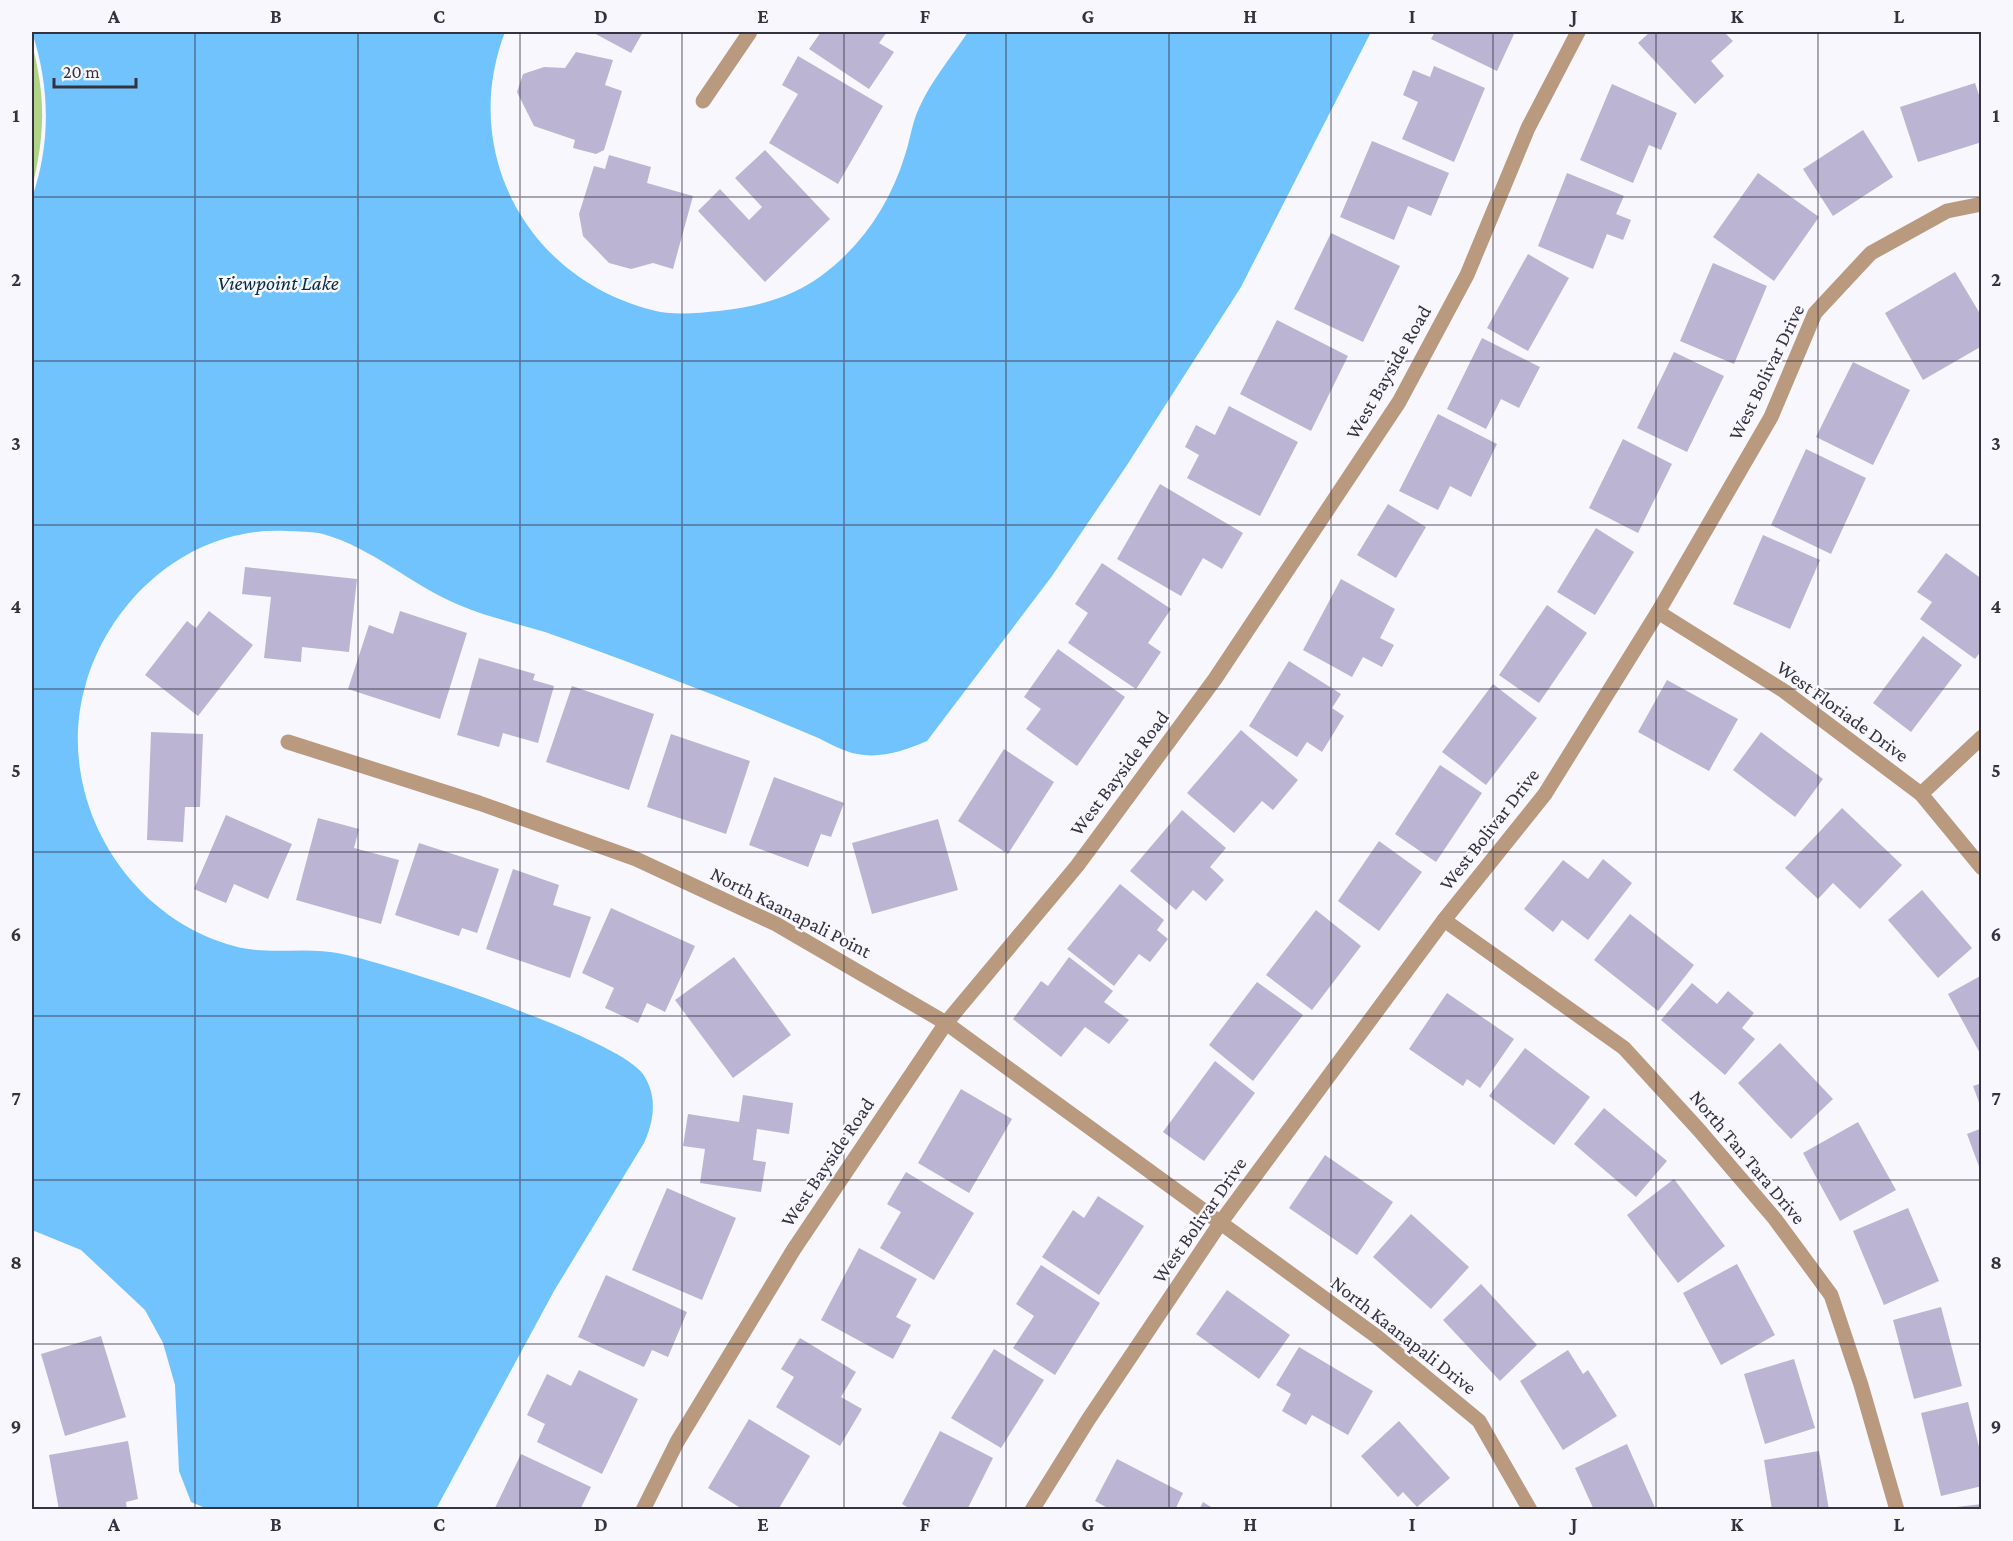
<svg xmlns="http://www.w3.org/2000/svg" width="2013" height="1541" viewBox="0 0 2013 1541" font-family="'Crimson Pro',serif">
	<style>
		.green { fill: #b0d386 }
		.water { fill: #71c3fe }
		.building { fill: #bbb4d3 }
		.lines { fill: none; stroke-linecap: round; stroke-linejoin: round }
		.street { stroke: #b99a7f; stroke-width: 15 }
		.grid { fill: none; stroke: #35323f; stroke-width: 1.5; stroke-opacity: 0.55 }
		.labels { text-anchor: middle; dominant-baseline: central; stroke-width: 5; stroke-linejoin: round; paint-order: stroke }
		.street-label { font-size: 20px; fill: #35323f; stroke: #f8f7fe }
		.water-label { font-size: 21px; font-style: italic; fill: #072c43; stroke: #f8f7fe }
		.neatline { fill: none; stroke: #35323f; stroke-width: 2 }
		.grid-label { font-size: 20px; text-anchor: middle; font-weight: bold; fill: #35323f }
	</style>
	<rect width="100%" height="100%" fill="#f8f7fe"/>
	<path class="green" d="M 32,44 C 46,98 45,134 32,188 Z"/>
	<path class="water" d="M 32,32 L 505,32 C 459,152 527,278 652,310 C 673,316 698,313 719,311 C 756,307 791,298 821,276 C 862,246 890,204 905,155 C 910,140 912,123 919,108 C 931,81 952,56 968,32 L 1371,32 L 1241,287 L 1127,465 L 1052,576 L 927,741 C 906,750 881,759 857,754 C 844,752 829,743 816,737 C 777,721 738,704 698,689 C 647,669 597,650 545,632 C 516,623 487,617 459,605 C 411,585 373,548 323,534 C 311,531 298,532 286,531 C 193,526 112,595 86,683 C 53,793 123,916 234,946 C 270,956 306,946 342,954 C 395,965 616,1037 643,1074 C 658,1096 654,1121 644,1143 L 554,1291 L 436,1509 L 210,1510 L 191,1502 L 179,1471 L 175,1385 L 163,1343 L 145,1310 L 81,1250 L 32,1230 L 32,198 C 51,143 50,87 32,32 Z"/>
	<g class="building">
		<polygon points="592,32 643,32 631,53"/>
		<polygon points="821,32 887,32 879,43 894,52 869,89 809,49"/>
		<polygon points="1435,32 1515,32 1497,71 1431,39"/>
		<polygon points="1650,32 1724,32 1733,41 1711,61 1724,76 1695,104 1638,43"/>
		<polygon points="576,52 613,60 605,85 622,91 604,150 596,154 573,148 575,140 534,126 517,92 523,74 544,67 565,68"/>
		<polygon points="798,56 883,106 838,184 769,143 798,94 782,85"/>
		<polygon points="1434,66 1485,88 1454,162 1402,139 1418,102 1403,95 1413,70 1430,77"/>
		<polygon points="1975,83 1982,104 1982,142 1918,162 1900,107"/>
		<polygon points="1612,84 1677,113 1661,150 1649,145 1633,183 1580,160"/>
		<polygon points="1863,130 1893,177 1833,216 1803,169"/>
		<polygon points="1372,141 1449,173 1431,216 1408,206 1394,240 1340,217"/>
		<polygon points="765,150 830,219 765,282 698,211 720,189 749,220 762,207 735,178"/>
		<polygon points="609,155 651,167 647,183 693,196 673,269 653,263 631,269 609,263 583,236 579,214 594,166 605,169"/>
		<polygon points="1567,173 1624,196 1616,214 1631,220 1623,240 1607,234 1593,269 1538,246"/>
		<polygon points="1758,173 1819,217 1774,281 1713,237"/>
		<polygon points="1331,233 1400,266 1363,342 1294,309"/>
		<polygon points="1528,254 1569,278 1528,351 1487,328"/>
		<polygon points="1713,263 1767,286 1734,364 1680,341"/>
		<polygon points="1955,272 1982,317 1982,346 1923,380 1885,313"/>
		<polygon points="1277,320 1348,356 1311,431 1240,394"/>
		<polygon points="1482,338 1540,367 1519,408 1501,399 1486,429 1447,409"/>
		<polygon points="1674,352 1724,376 1687,452 1637,428"/>
		<polygon points="1853,362 1910,390 1873,465 1816,437"/>
		<polygon points="1229,406 1298,442 1260,516 1187,478 1199,455 1185,447 1196,425 1215,435"/>
		<polygon points="1438,414 1497,444 1471,497 1450,486 1438,510 1399,491"/>
		<polygon points="1623,439 1672,464 1638,533 1589,508"/>
		<polygon points="1806,449 1866,478 1831,554 1771,525"/>
		<polygon points="1160,484 1243,533 1222,569 1203,558 1181,596 1117,559"/>
		<polygon points="1388,504 1426,527 1396,578 1357,555"/>
		<polygon points="1596,528 1634,552 1595,615 1557,592"/>
		<polygon points="1763,535 1820,560 1790,629 1733,604"/>
		<polygon points="1946,553 1982,579 1982,650 1975,659 1920,619 1932,602 1917,592"/>
		<polygon points="1102,563 1171,609 1148,643 1161,652 1136,689 1068,643 1088,613 1075,604"/>
		<polygon points="245,567 357,579 349,652 302,647 301,662 264,658 271,597 242,594"/>
		<polygon points="1341,579 1395,609 1380,638 1394,645 1382,667 1363,657 1352,677 1303,650"/>
		<polygon points="1547,605 1587,633 1539,703 1499,675"/>
		<polygon points="209,611 253,645 198,716 145,675 187,621 196,628"/>
		<polygon points="400,611 467,633 440,719 348,689 369,625 393,634"/>
		<polygon points="1923,636 1962,665 1911,732 1873,703"/>
		<polygon points="1058,649 1125,697 1077,766 1026,729 1041,709 1024,697"/>
		<polygon points="479,658 535,674 533,680 554,686 538,743 503,733 499,747 457,735"/>
		<polygon points="1289,661 1341,694 1332,708 1344,716 1322,752 1307,742 1297,757 1249,726"/>
		<polygon points="1667,680 1738,719 1709,771 1638,732"/>
		<polygon points="1493,684 1537,718 1486,785 1442,752"/>
		<polygon points="572,686 654,714 629,790 546,762"/>
		<polygon points="1241,730 1298,780 1273,810 1262,801 1234,833 1187,793"/>
		<polygon points="151,732 203,734 200,807 185,807 183,842 147,840"/>
		<polygon points="1761,732 1823,779 1795,817 1733,770"/>
		<polygon points="671,734 750,761 726,834 647,807"/>
		<polygon points="1004,749 1054,782 1008,854 958,821"/>
		<polygon points="1440,765 1482,793 1436,862 1395,834"/>
		<polygon points="774,777 844,803 831,837 821,834 808,867 749,845"/>
		<polygon points="1842,808 1902,865 1860,909 1833,883 1818,899 1785,868"/>
		<polygon points="1182,810 1226,848 1210,867 1224,880 1206,901 1193,890 1176,910 1130,871"/>
		<polygon points="226,815 292,844 268,899 234,884 226,903 194,889"/>
		<polygon points="318,818 359,829 354,848 399,860 381,924 296,900"/>
		<polygon points="938,819 958,890 872,914 852,843"/>
		<polygon points="1379,841 1422,872 1379,931 1338,901"/>
		<polygon points="419,843 499,869 477,933 462,928 459,936 395,915"/>
		<polygon points="1603,859 1632,883 1588,940 1562,920 1553,932 1524,909 1563,860 1588,879"/>
		<polygon points="513,869 559,885 553,905 591,917 570,978 486,949"/>
		<polygon points="1120,884 1164,920 1157,930 1168,939 1150,962 1139,954 1114,986 1067,949"/>
		<polygon points="1922,890 1972,948 1938,978 1888,920"/>
		<polygon points="611,908 695,946 665,1012 647,1003 638,1023 605,1008 614,988 582,973"/>
		<polygon points="1316,910 1361,946 1312,1010 1266,975"/>
		<polygon points="1630,914 1694,965 1658,1011 1594,960"/>
		<polygon points="734,957 791,1035 733,1078 675,1000"/>
		<polygon points="1069,957 1113,991 1104,1002 1129,1020 1109,1044 1085,1027 1061,1057 1013,1019 1041,981 1048,986"/>
		<polygon points="1982,975 1982,1057 1948,994"/>
		<polygon points="1257,982 1303,1015 1253,1081 1209,1045"/>
		<polygon points="1692,983 1717,1004 1728,991 1754,1013 1742,1028 1755,1039 1725,1075 1661,1020"/>
		<polygon points="1447,993 1514,1039 1480,1088 1467,1079 1463,1086 1409,1049"/>
		<polygon points="1780,1043 1833,1099 1791,1139 1738,1083"/>
		<polygon points="1525,1048 1590,1097 1554,1145 1489,1096"/>
		<polygon points="1215,1061 1255,1093 1204,1161 1163,1132"/>
		<polygon points="1982,1083 1982,1108 1981,1108 1973,1086"/>
		<polygon points="961,1089 1012,1119 969,1193 918,1163"/>
		<polygon points="743,1095 793,1103 789,1134 757,1129 753,1160 766,1162 761,1192 700,1183 705,1149 683,1146 688,1114 739,1122"/>
		<polygon points="1604,1108 1667,1161 1636,1197 1574,1144"/>
		<polygon points="1858,1122 1896,1190 1840,1221 1803,1153"/>
		<polygon points="1982,1128 1982,1172 1981,1172 1967,1134"/>
		<polygon points="1325,1155 1393,1202 1357,1255 1289,1208"/>
		<polygon points="906,1172 974,1213 934,1280 880,1248 901,1212 887,1204"/>
		<polygon points="1674,1179 1725,1246 1678,1283 1627,1215"/>
		<polygon points="667,1188 736,1218 702,1300 632,1270"/>
		<polygon points="1098,1196 1144,1226 1099,1295 1042,1257 1073,1210 1084,1218"/>
		<polygon points="1908,1208 1939,1281 1884,1305 1853,1231"/>
		<polygon points="1411,1214 1469,1267 1431,1309 1373,1257"/>
		<polygon points="859,1248 917,1279 896,1317 911,1325 893,1359 821,1320"/>
		<polygon points="1737,1264 1775,1335 1721,1365 1683,1293"/>
		<polygon points="1041,1265 1100,1303 1055,1375 1013,1348 1034,1316 1016,1304"/>
		<polygon points="606,1275 687,1312 668,1357 652,1350 644,1367 578,1337"/>
		<polygon points="1481,1284 1537,1345 1500,1381 1443,1320"/>
		<polygon points="1227,1290 1290,1335 1259,1379 1196,1334"/>
		<polygon points="1941,1307 1962,1386 1914,1399 1893,1320"/>
		<polygon points="101,1336 126,1417 65,1436 41,1354"/>
		<polygon points="800,1338 856,1372 841,1397 862,1409 840,1446 776,1407 794,1377 781,1369"/>
		<polygon points="1299,1347 1373,1391 1348,1435 1312,1415 1306,1425 1282,1411 1291,1394 1276,1385"/>
		<polygon points="994,1349 1044,1380 1001,1448 951,1418"/>
		<polygon points="1568,1350 1583,1374 1588,1370 1617,1416 1563,1450 1520,1381"/>
		<polygon points="1794,1359 1815,1428 1765,1444 1744,1374"/>
		<polygon points="579,1370 638,1399 602,1474 537,1442 545,1424 527,1415 547,1374 571,1386"/>
		<polygon points="1968,1402 1982,1459 1982,1486 1941,1496 1921,1413"/>
		<polygon points="749,1419 810,1456 778,1510 744,1510 708,1488"/>
		<polygon points="1399,1421 1450,1478 1417,1507 1403,1492 1398,1497 1361,1456"/>
		<polygon points="940,1431 993,1458 967,1510 912,1510 902,1504"/>
		<polygon points="128,1441 138,1499 126,1502 127,1510 59,1510 49,1455"/>
		<polygon points="1627,1444 1656,1510 1594,1510 1575,1468"/>
		<polygon points="1819,1451 1829,1510 1772,1510 1764,1460"/>
		<polygon points="521,1454 591,1487 580,1510 494,1510"/>
		<polygon points="1117,1459 1183,1493 1175,1510 1111,1510 1095,1501"/>
		<polygon points="1203,1502 1216,1510 1199,1510"/>
		<polygon points="1982,1504 1982,1510 1948,1510 1948,1508"/>
	</g>
	<g class="lines">
		<g class="street">
			<polyline points="703,101 750,32"/>
			<polyline points="1658,612 1784,691 1921,794 1982,868"/>
			<polyline points="288,742 479,803 636,859 776,924 946,1023 1376,1336 1479,1421 1530,1510"/>
			<polyline points="1921,794 1982,737"/>
			<polyline points="1444,920 1624,1048 1699,1130 1775,1219 1831,1295 1861,1385 1897,1510"/>
			<polyline points="643,1510 677,1442 794,1249 946,1023 1077,866 1215,679 1399,402 1467,275 1528,128 1578,32"/>
			<polyline points="1032,1510 1088,1420 1221,1222 1444,920 1545,794 1658,612 1771,417 1815,313 1871,253 1947,211 1982,204"/>
		</g>
	</g>
	<path class="grid" d="M 195,32 L 195,1510M 358,32 L 358,1510M 520,32 L 520,1510M 682,32 L 682,1510M 844,32 L 844,1510M 1006,32 L 1006,1510M 1169,32 L 1169,1510M 1331,32 L 1331,1510M 1493,32 L 1493,1510M 1656,32 L 1656,1510M 1818,32 L 1818,1510M 32,197 L 1982,197M 32,361 L 1982,361M 32,525 L 1982,525M 32,689 L 1982,689M 32,852 L 1982,852M 32,1016 L 1982,1016M 32,1180 L 1982,1180M 32,1344 L 1982,1344"/>
	<g class="labels">
		<g class="street-label">
			<text transform="translate(1388 372) rotate(-60)">West Bayside Road</text>
			<text transform="translate(1766 372) rotate(-64)">West Bolivar Drive</text>
			<text transform="translate(1843 711) rotate(36)">West Floriade Drive</text>
			<text transform="translate(1119 773) rotate(-53)">West Bayside Road</text>
			<text transform="translate(1489 829) rotate(-52)">West Bolivar Drive</text>
			<text transform="translate(791 912) rotate(27)">North Kaanapali Point</text>
			<text transform="translate(1748 1157) rotate(50)">North Tan Tara Drive</text>
			<text transform="translate(827 1162) rotate(-56)">West Bayside Road</text>
			<text transform="translate(1199 1220) rotate(-55)">West Bolivar Drive</text>
			<text transform="translate(1404 1335) rotate(38)">North Kaanapali Drive</text>
		</g>
		<g class="water-label">
			<text x="278" y="283">Viewpoint Lake</text>
		</g>
	</g>
	<rect width="2013" height="1541" fill="none" stroke="#f8f7fe" stroke-width="66"/>
	<path d="M54 78v9h82v-9" fill="none" stroke="#35323f" stroke-width="3"/>
	<text x="63" y="78" font-size="18" fill="#35323f" stroke="#f8f7fe" stroke-width="4.5" paint-order="stroke">20 m</text>
	<rect x="33" y="33" width="1947" height="1475" class="neatline"/>
	<g class="grid-label">
		<text x="114" y="23">A</text>
		<text x="276" y="23">B</text>
		<text x="439" y="23">C</text>
		<text x="601" y="23">D</text>
		<text x="763" y="23">E</text>
		<text x="925" y="23">F</text>
		<text x="1088" y="23">G</text>
		<text x="1250" y="23">H</text>
		<text x="1412" y="23">I</text>
		<text x="1574" y="23">J</text>
		<text x="1737" y="23">K</text>
		<text x="1899" y="23">L</text>
		<text x="16" y="122">1</text>
		<text x="1996" y="122">1</text>
		<text x="16" y="286">2</text>
		<text x="1996" y="286">2</text>
		<text x="16" y="450">3</text>
		<text x="1996" y="450">3</text>
		<text x="16" y="613">4</text>
		<text x="1996" y="613">4</text>
		<text x="16" y="777">5</text>
		<text x="1996" y="777">5</text>
		<text x="16" y="941">6</text>
		<text x="1996" y="941">6</text>
		<text x="16" y="1105">7</text>
		<text x="1996" y="1105">7</text>
		<text x="16" y="1269">8</text>
		<text x="1996" y="1269">8</text>
		<text x="16" y="1433">9</text>
		<text x="1996" y="1433">9</text>
		<text x="114" y="1531">A</text>
		<text x="276" y="1531">B</text>
		<text x="439" y="1531">C</text>
		<text x="601" y="1531">D</text>
		<text x="763" y="1531">E</text>
		<text x="925" y="1531">F</text>
		<text x="1088" y="1531">G</text>
		<text x="1250" y="1531">H</text>
		<text x="1412" y="1531">I</text>
		<text x="1574" y="1531">J</text>
		<text x="1737" y="1531">K</text>
		<text x="1899" y="1531">L</text>
	</g>
</svg>
